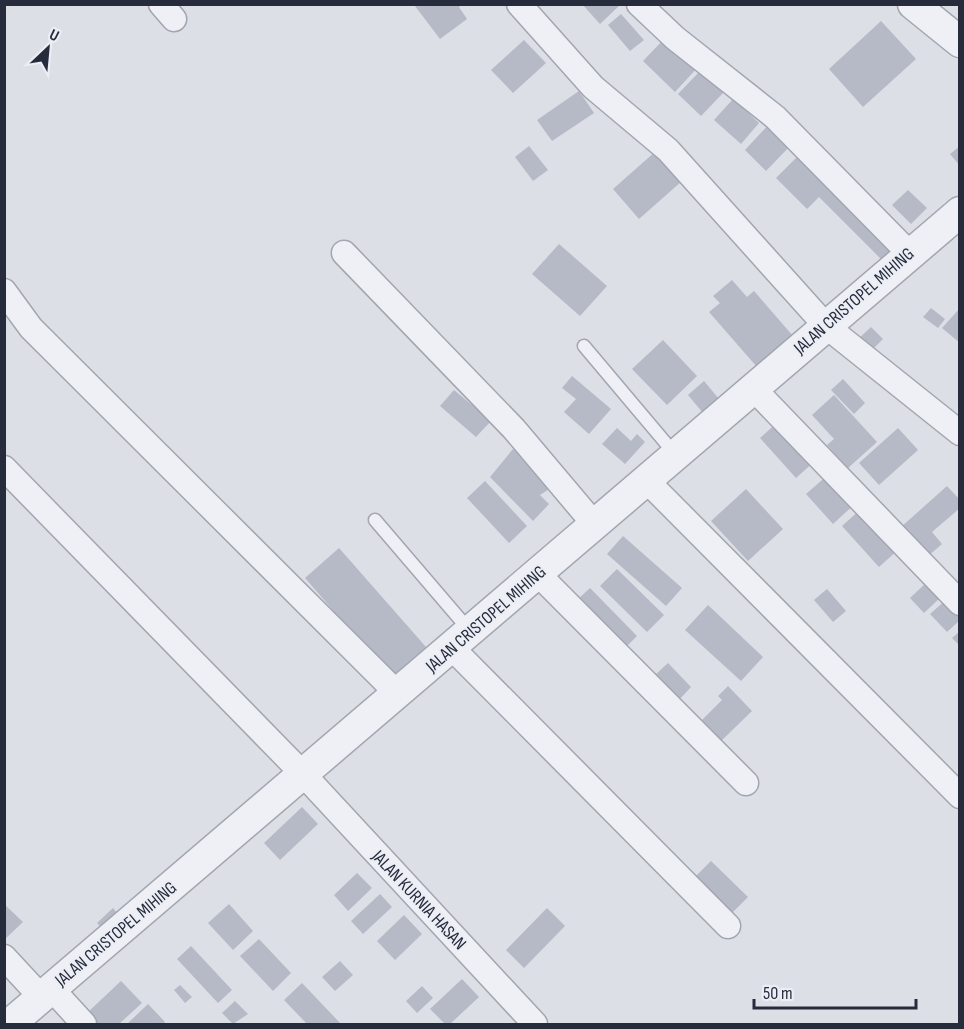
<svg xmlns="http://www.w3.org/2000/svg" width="964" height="1029" viewBox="0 0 964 1029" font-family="'Sofia Sans Condensed',sans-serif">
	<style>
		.building { fill: #b6bac6 }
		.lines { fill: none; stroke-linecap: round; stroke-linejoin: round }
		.service-casing { stroke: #a2a6b0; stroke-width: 15 }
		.minor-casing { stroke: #a2a6b0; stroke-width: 27 }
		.tertiary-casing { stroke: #a2a6b0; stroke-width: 33 }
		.service { stroke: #eff0f5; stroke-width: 12 }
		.minor { stroke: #eff0f5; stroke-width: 24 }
		.tertiary { stroke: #eff0f5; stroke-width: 30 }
		.labels { text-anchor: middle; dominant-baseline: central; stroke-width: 4.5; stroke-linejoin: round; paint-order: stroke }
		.street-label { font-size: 18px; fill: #262c3c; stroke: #ebeef4 }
	</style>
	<rect width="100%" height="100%" fill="#dcdfe6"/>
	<g class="building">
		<polygon points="417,4 463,4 459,7 467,19 440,39 415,6"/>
		<polygon points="582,4 621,4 600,24"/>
		<polygon points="621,14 644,40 630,51 608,25"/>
		<polygon points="881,21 916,59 863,107 829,69"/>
		<polygon points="666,37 698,67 675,92 643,61"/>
		<polygon points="524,40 546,63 513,93 491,70"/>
		<polygon points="701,70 724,92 701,116 678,94"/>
		<polygon points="579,91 594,113 552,141 537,120"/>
		<polygon points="733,99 759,123 741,144 714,120"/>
		<polygon points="771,122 793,143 766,171 745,150"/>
		<polygon points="529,146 548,170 533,181 515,157"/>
		<polygon points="960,146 960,166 950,154"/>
		<polygon points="656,151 682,181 639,219 613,189"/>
		<polygon points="803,151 903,251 888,266 819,197 807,209 776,178"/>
		<polygon points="908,190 927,208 911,224 892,205"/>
		<polygon points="559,244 607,286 580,316 532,274"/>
		<polygon points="732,280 747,297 754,291 800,344 764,375 709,312 720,303 713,296"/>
		<polygon points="931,308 945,319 938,328 923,317"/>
		<polygon points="960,308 960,343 942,328"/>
		<polygon points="871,327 883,339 869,353 857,340"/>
		<polygon points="663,340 697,376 667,405 632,369"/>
		<polygon points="572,376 611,409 589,434 564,412 576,399 562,388"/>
		<polygon points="843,379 865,403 854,414 831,390"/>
		<polygon points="704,381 724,405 708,419 688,395"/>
		<polygon points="454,390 491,421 476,437 440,406"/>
		<polygon points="834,395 877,442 848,468 827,445 834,439 812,415"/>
		<polygon points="779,421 815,461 796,478 760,438"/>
		<polygon points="617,428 631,441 637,434 645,442 625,464 602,444"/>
		<polygon points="898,428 918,450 879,485 859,463"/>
		<polygon points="513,449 554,486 540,495 549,504 533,521 490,477"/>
		<polygon points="830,473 857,502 833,524 806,494"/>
		<polygon points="485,481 527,526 509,543 467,498"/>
		<polygon points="947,486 960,500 960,508 932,532 942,544 927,557 900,528"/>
		<polygon points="746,489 783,529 748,561 711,521"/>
		<polygon points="862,508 899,549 879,567 842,526"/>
		<polygon points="623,536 682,588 666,606 607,554"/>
		<polygon points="339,548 426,647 391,677 305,578"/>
		<polygon points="617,569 664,615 647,632 600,586"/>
		<polygon points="927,582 941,597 924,613 910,598"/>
		<polygon points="590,588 637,636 624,649 576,601"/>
		<polygon points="827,589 846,611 833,622 814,600"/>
		<polygon points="947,599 960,612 960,620 947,632 930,614"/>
		<polygon points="708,605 763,657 741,681 685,630"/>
		<polygon points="960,631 960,646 952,638"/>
		<polygon points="668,663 691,687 678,701 654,676"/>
		<polygon points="728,686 752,711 721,741 701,721 722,700 718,696"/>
		<polygon points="302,807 318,824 280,860 264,843"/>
		<polygon points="711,861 748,897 731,914 695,877"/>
		<polygon points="357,873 372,888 348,911 334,895"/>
		<polygon points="380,894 392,907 363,934 351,921"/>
		<polygon points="4,904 23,922 4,940"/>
		<polygon points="229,904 253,931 233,950 208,923"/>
		<polygon points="113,908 121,918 105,932 97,923"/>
		<polygon points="547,908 565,926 524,968 506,950"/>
		<polygon points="404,915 422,934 395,960 377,941"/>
		<polygon points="259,939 291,973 273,991 240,956"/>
		<polygon points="191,946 232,990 218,1003 177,959"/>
		<polygon points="340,961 353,975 335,991 322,977"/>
		<polygon points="462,979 479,997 450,1024 445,1024 430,1009"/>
		<polygon points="121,981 142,1003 119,1024 98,1024 87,1013"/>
		<polygon points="302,983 340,1023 338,1024 307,1024 284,1000"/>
		<polygon points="180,985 192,997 185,1003 174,990"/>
		<polygon points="422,986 433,998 417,1013 406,1001"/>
		<polygon points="235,1001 248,1014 233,1024 222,1013"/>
		<polygon points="148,1004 165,1022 163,1024 127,1024"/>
	</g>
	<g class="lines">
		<defs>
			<g id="service">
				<polyline points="584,346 675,454"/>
				<polyline points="375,520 470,631"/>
			</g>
			<g id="minor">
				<polyline points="161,4 174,19"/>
				<polyline points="519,4 593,87 668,150 826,326 960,433"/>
				<polyline points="639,4 675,38 775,117 909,253"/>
				<polyline points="344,253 514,429 595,525"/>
				<polyline points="4,291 31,328 398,694"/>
				<polyline points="753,388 960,603"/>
				<polyline points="4,468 304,775 535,1024"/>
				<polyline points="647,481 960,796"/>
				<polyline points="538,574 746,783"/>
				<polyline points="452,648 728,926"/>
				<polyline points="4,957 42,998"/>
				<polyline points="52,989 84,1024"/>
			</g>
			<g id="tertiary">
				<polyline points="913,4 960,42"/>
				<polyline points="10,1024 960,212"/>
			</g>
		</defs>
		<use href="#service" class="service-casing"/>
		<use href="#minor" class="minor-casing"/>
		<use href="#tertiary" class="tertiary-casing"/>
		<use href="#service" class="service"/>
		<use href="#minor" class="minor"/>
		<use href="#tertiary" class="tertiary"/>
	</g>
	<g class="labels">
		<g class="street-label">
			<text transform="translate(854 301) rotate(-41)">JALAN CRISTOPEL MIHING</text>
			<text transform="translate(486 619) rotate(-41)">JALAN CRISTOPEL MIHING</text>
			<text transform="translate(419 900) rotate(47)">JALAN KURNIA HASAN</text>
			<text transform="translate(116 934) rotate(-40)">JALAN CRISTOPEL MIHING</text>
		</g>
	</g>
	<rect width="964" height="1029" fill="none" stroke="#262c3c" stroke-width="12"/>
	<g transform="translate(48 48) rotate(26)" stroke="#ebeef4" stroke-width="4.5" paint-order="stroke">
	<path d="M0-4.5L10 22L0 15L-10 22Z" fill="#262c3c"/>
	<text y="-9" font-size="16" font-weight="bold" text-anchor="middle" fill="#262c3c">U</text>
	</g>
	<path d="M754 999v9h162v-9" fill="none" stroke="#262c3c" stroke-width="3"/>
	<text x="763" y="999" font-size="18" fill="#262c3c" stroke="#ebeef4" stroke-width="4.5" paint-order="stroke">50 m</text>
</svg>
